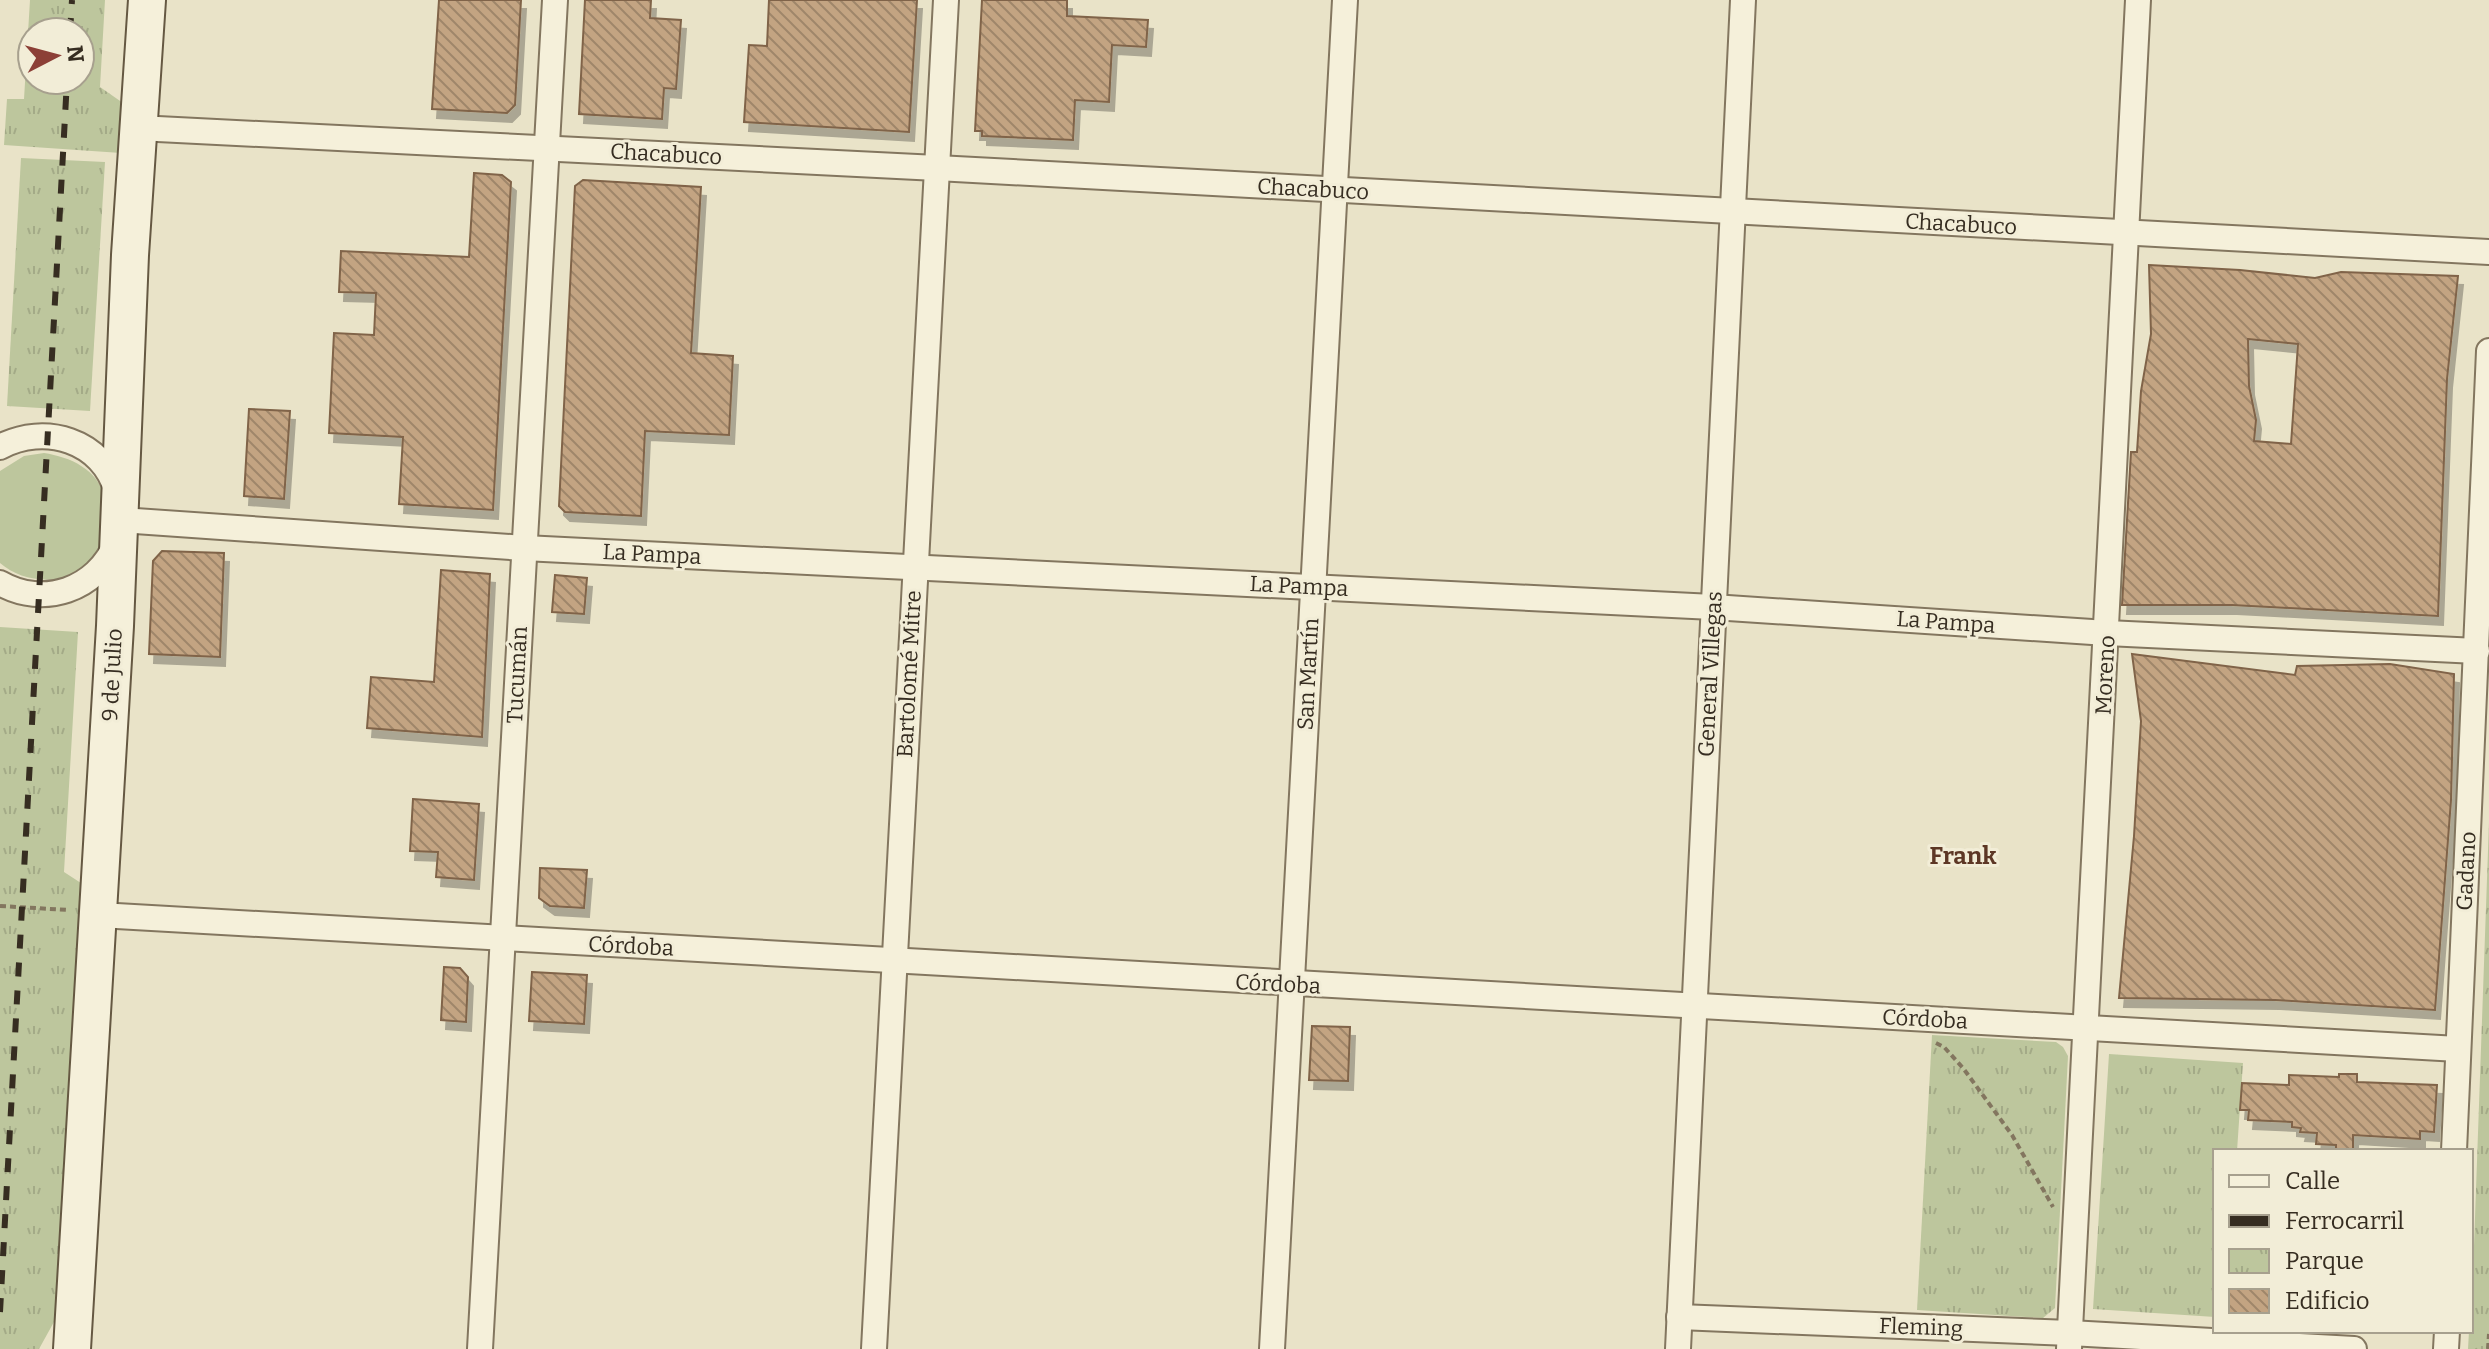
<svg xmlns="http://www.w3.org/2000/svg" width="2489" height="1349" viewBox="0 0 2489 1349" font-family="Bitter,serif">
	<style>
		.green { fill: #bdc69d }
		.park { fill: url(#park-tufts); fill-rule: evenodd }
		.building { fill: url(#building-back-hatch); stroke: #806448; stroke-width: 2; fill-rule: evenodd; filter: url(#shadow) }
		.lines { fill: none; stroke-linecap: round; stroke-linejoin: round }
		.minor-casing { stroke: #83765f; stroke-width: 28 }
		.secondary-casing { stroke: #655842; stroke-width: 40 }
		.path { stroke: #83765f; stroke-width: 4; stroke-dasharray: 6 4; stroke-linecap: butt }
		.minor { stroke: #f5f0da; stroke-width: 24 }
		.secondary { stroke: #f5f0da; stroke-width: 36 }
		.rail { stroke: #362d21; stroke-width: 6; stroke-dasharray: 14 14; stroke-linecap: butt }
		.labels { text-anchor: middle; dominant-baseline: central; stroke-width: 6; stroke-linejoin: round; paint-order: stroke }
		.street-label { font-size: 22px; fill: #362d21; stroke: #f2edd7 }
		.neighbourhood-label { font-size: 24px; font-weight: bold; fill: #5d3725; stroke: #f2edd7 }
	</style>
	<defs>
		<pattern id="park-tufts" width="24" height="20" patternUnits="userSpaceOnUse" patternTransform="scale(2)"><rect width="24" height="20" fill="#bdc69d"/><path d="M3 7l-1-3M5 7V3M7 7l1-3M15 17l-1-3M17 17v-4M19 17l1-3" fill="none" stroke="#a3aa87"/></pattern>
		<pattern id="building-back-hatch" width="6" height="6" patternUnits="userSpaceOnUse" patternTransform="scale(2)"><rect width="6" height="6" fill="#c3a482"/><path d="M-1 5l2 2M0 0l6 6M5-1l2 2" fill="none" stroke="#9f866a"/></pattern>
		<filter id="shadow"><feDropShadow dx="5" dy="9" stdDeviation="0" flood-color="#0004"/></filter>
	</defs>
	<rect width="100%" height="100%" fill="#e9e3c8"/>
	<path class="green" d="M 44,453 C 70,457 98,469 105,498 C 106,505 104,515 104,523 C 103,528 104,536 103,541 C 90,585 31,590 0,563 L 0,471 L 24,456 Z"/>
	<g class="park">
		<path d="M 30,0 L 105,0 L 100,87 L 123,103 L 121,153 L 4,145 L 7,99 L 24,99 ZM 32,32 L 80,32 L 80,80 L 32,80 Z"/>
		<polygon points="21,158 105,162 90,411 7,406"/>
		<polygon points="0,627 78,632 64,872 84,885 60,1311 39,1349 0,1349"/>
		<polygon points="2489,822 2489,1349 2468,1349 2469,1331 2471,1331"/>
		<polygon points="1932,1035 2056,1042 2063,1047 2068,1056 2055,1308 2043,1318 1917,1310"/>
		<polygon points="2109,1054 2243,1063 2237,1151 2215,1151 2215,1317 2093,1309"/>
	</g>
	<g class="building">
		<polygon points="439,0 521,0 515,105 507,113 432,109"/>
		<polygon points="585,0 651,0 650,18 681,20 676,89 664,88 662,119 579,114"/>
		<polygon points="769,0 917,0 909,132 744,122 749,45 767,46"/>
		<polygon points="982,0 1067,0 1067,16 1148,20 1146,47 1112,45 1109,102 1075,100 1073,140 982,136 982,131 975,131"/>
		<polygon points="474,173 502,175 511,182 493,510 399,504 403,437 329,433 334,333 374,335 376,293 339,292 341,251 469,257"/>
		<polygon points="583,180 701,187 691,353 733,356 729,435 645,431 641,516 565,512 559,506 575,186"/>
		<path d="M 2149,265 L 2240,270 L 2315,278 L 2341,272 L 2458,276 L 2447,379 L 2438,616 L 2232,605 L 2122,605 L 2131,452 L 2137,452 L 2141,391 L 2151,334 ZM 2248,339 L 2298,344 L 2291,444 L 2254,441 L 2256,420 L 2249,386 Z"/>
		<polygon points="249,409 290,411 284,499 244,496"/>
		<polygon points="162,551 224,553 220,657 149,654 153,561"/>
		<polygon points="441,570 490,574 482,737 367,728 371,677 434,682"/>
		<polygon points="555,575 587,578 584,614 552,612"/>
		<polygon points="2132,654 2295,675 2297,666 2390,664 2454,674 2451,800 2435,1010 2275,1000 2119,998 2134,836 2141,721"/>
		<polygon points="413,799 479,804 474,880 436,877 438,852 410,851"/>
		<polygon points="540,868 587,870 584,908 550,906 539,898"/>
		<polygon points="444,967 460,968 468,977 466,1022 441,1020"/>
		<polygon points="532,972 587,975 584,1024 529,1021"/>
		<polygon points="1312,1026 1350,1027 1348,1081 1309,1080"/>
		<polygon points="2339,1074 2357,1074 2357,1082 2437,1085 2434,1132 2420,1131 2420,1139 2353,1135 2353,1151 2336,1151 2336,1145 2316,1144 2317,1133 2300,1132 2301,1128 2292,1127 2292,1122 2248,1120 2249,1110 2240,1110 2242,1083 2289,1085 2289,1075 2339,1077"/>
	</g>
	<g class="lines">
		<defs>
			<g id="minor">
				<polyline points="138,128 937,168 2489,252"/>
				<path d="M 0,447 C 44,423 103,440 117,492"/>
				<polyline points="121,520 524,548 1713,607 2107,633 2477,651"/>
				<path d="M 0,583 C 43,608 97,590 116,543"/>
				<polyline points="99,915 2458,1049"/>
				<polyline points="2454,1151 2489,351"/>
				<polyline points="1679,1317 2070,1333 2354,1349"/>
				<polyline points="480,1349 555,0"/>
				<polyline points="874,1349 946,0"/>
				<polyline points="1272,1349 1345,0"/>
				<polyline points="1678,1349 1743,0"/>
				<polyline points="2069,1349 2138,0"/>
				<polyline points="2446,1349 2447,1331"/>
			</g>
			<polyline id="secondary" points="72,1349 115,626 130,255 147,0"/>
		</defs>
		<use href="#minor" class="minor-casing"/>
		<use href="#secondary" class="secondary-casing"/>
		<g class="path">
			<polyline points="0,906 69,910"/>
			<polyline points="1936,1043 1944,1047 1963,1068 2012,1135 2053,1207"/>
			<polyline points="2488,1349 2489,1334"/>
		</g>
		<use href="#minor" class="minor"/>
		<use href="#secondary" class="secondary"/>
		<g class="rail">
			<polyline points="70,32 72,0"/>
			<polyline points="0,1312 67,80"/>
		</g>
	</g>
	<g class="labels">
		<g class="street-label">
			<text transform="translate(666 154) rotate(3)">Chacabuco</text>
			<text transform="translate(1313 189) rotate(3)">Chacabuco</text>
			<text transform="translate(1961 224) rotate(3)">Chacabuco</text>
			<text transform="translate(652 554) rotate(3)">La Pampa</text>
			<text transform="translate(1299 586) rotate(3)">La Pampa</text>
			<text transform="translate(1946 622) rotate(4)">La Pampa</text>
			<text transform="translate(909 674) rotate(-87)">Bartolomé Mitre</text>
			<text transform="translate(1308 674) rotate(-87)">San Martín</text>
			<text transform="translate(1710 674) rotate(-87)">General Villegas</text>
			<text transform="translate(112 675) rotate(-87)">9 de Julio</text>
			<text transform="translate(517 675) rotate(-87)">Tucumán</text>
			<text transform="translate(2105 675) rotate(-87)">Moreno</text>
			<text transform="translate(2466 871) rotate(-87)">Gadano</text>
			<text transform="translate(631 946) rotate(3)">Córdoba</text>
			<text transform="translate(1278 984) rotate(3)">Córdoba</text>
			<text transform="translate(1925 1019) rotate(3)">Córdoba</text>
			<text transform="translate(1921 1327) rotate(2)">Fleming</text>
		</g>
		<g class="neighbourhood-label">
			<text x="1963" y="856">Frank</text>
		</g>
	</g>
	<rect x="2213" y="1149" width="260" height="184" fill="#f2edd7" stroke="#a7a08e" stroke-width="2"/>
	<rect x="2229" y="1175" width="40" height="12" fill="#f5f0da" stroke="#a7a08e" stroke-width="2"/>
	<text x="2285" y="1189" font-size="24" fill="#362d21">Calle</text>
	<rect x="2229" y="1215" width="40" height="12" fill="#362d21" stroke="#a7a08e" stroke-width="2"/>
	<text x="2285" y="1229" font-size="24" fill="#362d21">Ferrocarril</text>
	<rect x="2229" y="1249" width="40" height="24" fill="url(#park-tufts)" stroke="#a7a08e" stroke-width="2"/>
	<text x="2285" y="1269" font-size="24" fill="#362d21">Parque</text>
	<rect x="2229" y="1289" width="40" height="24" fill="url(#building-back-hatch)" stroke="#a7a08e" stroke-width="2"/>
	<text x="2285" y="1309" font-size="24" fill="#362d21">Edificio</text>
	<g transform="translate(56 56) rotate(84)"><circle r="38" fill="#f2edd7" stroke="#a7a08e" stroke-width="2"/>
	<path d="M0-6L14 30L0 20L-14 30Z" fill="#8c3f36"/>
	<text y="-12" font-size="22" font-weight="bold" text-anchor="middle" fill="#362d21">N</text>
	</g>
</svg>
